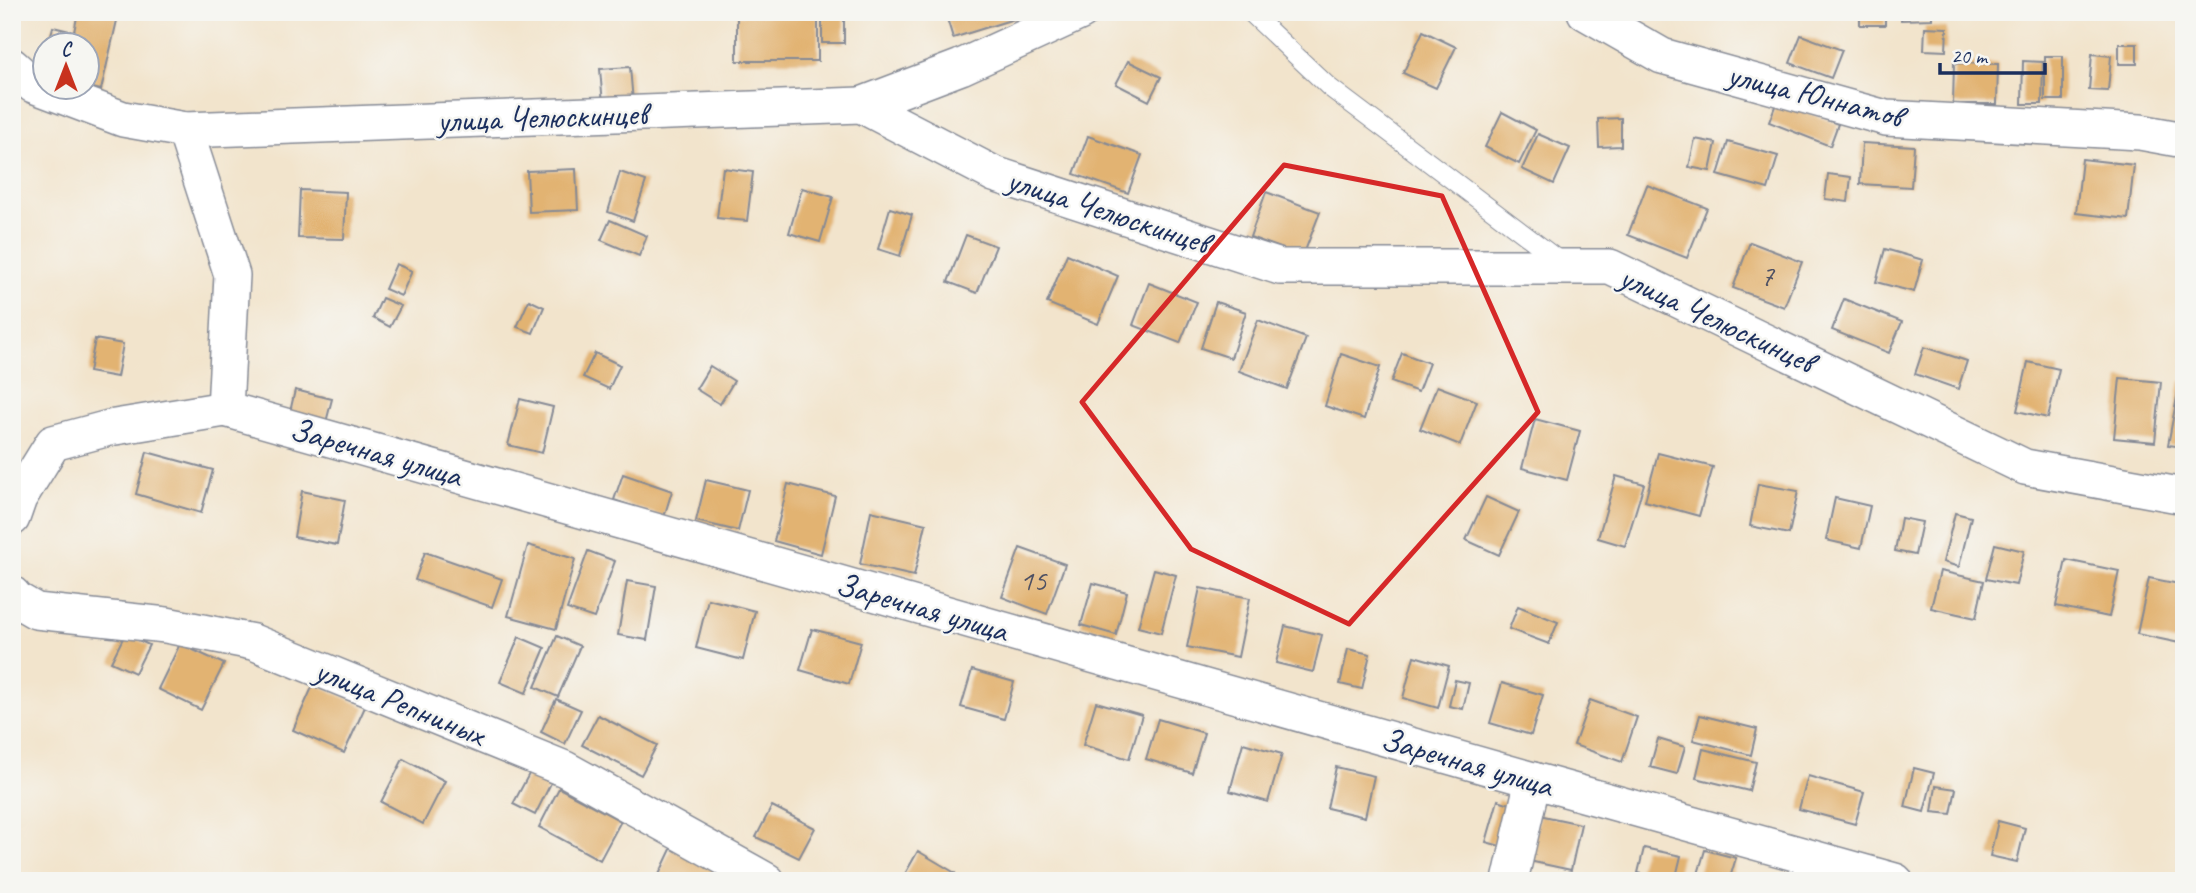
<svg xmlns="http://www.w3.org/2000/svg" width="2196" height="893" viewBox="0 0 2196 893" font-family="Caveat,sans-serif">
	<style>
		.building { fill: #e2b372 }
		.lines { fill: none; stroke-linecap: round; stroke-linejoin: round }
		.service-casing { stroke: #868a95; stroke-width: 20 }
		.minor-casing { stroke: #868a95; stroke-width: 38 }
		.service { stroke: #fff; stroke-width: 18 }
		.minor { stroke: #fff; stroke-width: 35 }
		.marked { fill: none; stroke: #d62828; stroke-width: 5; stroke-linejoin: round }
		.labels { text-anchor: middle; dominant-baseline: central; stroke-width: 5; stroke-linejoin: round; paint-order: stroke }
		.number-label { font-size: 30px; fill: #4d5063 }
		.street-label { font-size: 33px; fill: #1b2f5e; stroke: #f6f6f2 }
	</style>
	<rect width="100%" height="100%" fill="#f6f6f2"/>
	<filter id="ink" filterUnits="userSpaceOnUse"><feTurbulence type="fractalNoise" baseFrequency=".0143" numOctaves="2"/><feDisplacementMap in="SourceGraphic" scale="14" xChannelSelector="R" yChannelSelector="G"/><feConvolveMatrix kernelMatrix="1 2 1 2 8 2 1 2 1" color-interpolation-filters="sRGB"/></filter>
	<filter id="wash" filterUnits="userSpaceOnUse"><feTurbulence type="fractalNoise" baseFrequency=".00686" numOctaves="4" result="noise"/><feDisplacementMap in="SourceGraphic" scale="28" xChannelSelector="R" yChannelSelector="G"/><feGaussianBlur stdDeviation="1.57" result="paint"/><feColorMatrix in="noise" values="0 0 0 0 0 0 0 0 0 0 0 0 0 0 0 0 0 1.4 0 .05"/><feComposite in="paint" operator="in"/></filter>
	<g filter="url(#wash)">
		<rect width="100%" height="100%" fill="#f2e4cc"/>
		<g id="blocks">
			<g class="building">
				<polygon points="78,12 105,12 118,16 101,90 88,87 88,46 48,46 53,27 74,32"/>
				<rect x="822" y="12" width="22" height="31"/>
				<polygon points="945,12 1018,12 1020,17 953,38"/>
				<rect x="1860" y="12" width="25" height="13"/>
				<polygon points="1901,12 1932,12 1932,19 1901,20"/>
				<rect x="737" y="15" width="81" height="46"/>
				<polygon points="1925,27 1947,28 1946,51 1924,50"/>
				<polygon points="1423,31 1456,47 1436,88 1403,73"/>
				<polygon points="1801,35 1842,50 1831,78 1790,63"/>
				<rect x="2119" y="44" width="18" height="20"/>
				<polygon points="2092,54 2111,56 2108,91 2089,90"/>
				<rect x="2045" y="56" width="18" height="44"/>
				<polygon points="1128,61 1161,77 1149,101 1116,84"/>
				<polygon points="2023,61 2043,62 2042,104 2022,104"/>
				<polygon points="1954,63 1998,64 1997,104 1953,104"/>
				<polygon points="630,67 633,102 603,104 600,69"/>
				<polygon points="1777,101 1838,124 1830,146 1769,122"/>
				<polygon points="1502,112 1536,130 1519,164 1485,147"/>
				<polygon points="1621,118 1621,146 1599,147 1598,119"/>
				<polygon points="1538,134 1570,148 1554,184 1522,169"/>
				<polygon points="1088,136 1142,155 1128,193 1074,174"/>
				<polygon points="1695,139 1716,143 1710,171 1689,167"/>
				<polygon points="1728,142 1778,156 1768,189 1718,175"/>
				<polygon points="1862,143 1914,146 1911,187 1860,184"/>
				<polygon points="2082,159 2134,165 2128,219 2076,213"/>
				<polygon points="723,168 753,172 747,221 717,218"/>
				<polygon points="576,169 578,210 529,212 527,171"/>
				<polygon points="620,172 646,181 633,221 608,212"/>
				<polygon points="1828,174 1851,177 1848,202 1825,199"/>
				<polygon points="1647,185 1707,208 1687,258 1628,235"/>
				<polygon points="802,188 833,197 820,242 789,233"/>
				<polygon points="300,190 346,192 344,239 298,238"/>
				<polygon points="1266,192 1320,212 1303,256 1250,237"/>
				<polygon points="890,208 912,215 900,256 878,249"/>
				<polygon points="610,220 647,236 639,256 601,240"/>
				<polygon points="966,235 996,246 977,293 948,282"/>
				<polygon points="1750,242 1802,262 1784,307 1733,288"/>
				<polygon points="1885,249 1923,260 1914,292 1876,282"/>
				<polygon points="1067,254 1118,276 1098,324 1047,303"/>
				<polygon points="396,264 412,271 401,296 385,289"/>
				<polygon points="1149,283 1197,302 1180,343 1133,325"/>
				<polygon points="382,298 401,306 390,327 373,318"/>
				<polygon points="1844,299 1902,322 1889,353 1832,330"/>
				<polygon points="529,300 544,307 533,333 517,327"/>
				<polygon points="1216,302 1246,312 1231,358 1201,348"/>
				<polygon points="1258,320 1306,338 1287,389 1239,371"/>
				<polygon points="95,339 123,344 117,377 89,372"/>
				<polygon points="1924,347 1967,361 1958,389 1915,374"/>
				<polygon points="595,353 620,365 609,389 583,377"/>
				<polygon points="1402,353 1429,363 1418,392 1391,382"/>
				<polygon points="1341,354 1380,367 1364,419 1325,406"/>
				<polygon points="2028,362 2059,369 2048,418 2017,411"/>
				<polygon points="710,366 734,381 720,404 696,389"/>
				<polygon points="2120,378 2161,382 2155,442 2114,438"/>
				<polygon points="2180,381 2184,382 2184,447 2168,445"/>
				<polygon points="1437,386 1477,401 1460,445 1420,429"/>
				<polygon points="295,390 332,399 324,430 288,421"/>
				<polygon points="520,399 553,407 542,453 508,445"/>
				<polygon points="1535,419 1580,431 1567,480 1522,468"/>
				<polygon points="147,452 213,470 201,513 136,494"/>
				<polygon points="1658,453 1713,467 1699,516 1645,501"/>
				<polygon points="623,474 672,491 664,517 614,500"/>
				<polygon points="1616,476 1644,484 1625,546 1598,538"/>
				<polygon points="706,480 748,490 738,531 696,521"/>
				<polygon points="788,484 835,496 821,554 774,541"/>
				<polygon points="1758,484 1798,491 1789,534 1750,526"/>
				<polygon points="302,491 345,500 337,545 294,537"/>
				<polygon points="1486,497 1519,512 1499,555 1466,540"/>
				<polygon points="1835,498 1870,506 1861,548 1826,540"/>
				<polygon points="871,511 926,524 914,576 860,564"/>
				<polygon points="1955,513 1971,517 1959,567 1943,562"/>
				<polygon points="1901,518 1922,522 1915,555 1895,551"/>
				<polygon points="1995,544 2024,551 2016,585 1986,579"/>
				<polygon points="528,545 575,559 556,629 508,616"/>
				<polygon points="1020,548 1065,564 1047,614 1002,597"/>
				<polygon points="588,551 615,561 594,618 567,609"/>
				<polygon points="425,552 502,579 492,607 415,580"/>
				<polygon points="2066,560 2119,571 2109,617 2056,606"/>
				<polygon points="1154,569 1176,575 1161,633 1138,627"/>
				<polygon points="1940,571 1984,581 1976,618 1931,608"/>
				<polygon points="2149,578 2184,585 2184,644 2137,634"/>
				<polygon points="627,581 656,586 647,640 618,635"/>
				<polygon points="1093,583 1127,592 1116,635 1081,625"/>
				<polygon points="1200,588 1250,598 1238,657 1187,647"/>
				<polygon points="708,599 755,611 743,660 696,648"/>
				<polygon points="1518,606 1558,622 1549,644 1509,629"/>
				<polygon points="1285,626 1322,635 1313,672 1276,663"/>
				<polygon points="812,629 861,642 849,684 800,670"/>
				<polygon points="125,634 149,645 135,673 111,662"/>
				<polygon points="557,636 580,646 558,697 535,687"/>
				<polygon points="519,637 545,648 526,693 500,682"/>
				<polygon points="180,644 224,664 201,710 158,689"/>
				<polygon points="1348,649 1370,654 1362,689 1340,684"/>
				<polygon points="1414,656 1449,666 1438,708 1403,698"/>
				<polygon points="972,670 1014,682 1004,719 961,707"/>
				<polygon points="1455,680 1469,683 1463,709 1449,706"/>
				<polygon points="314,683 365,707 344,753 293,730"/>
				<polygon points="1502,683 1543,695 1531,735 1490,723"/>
				<polygon points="556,699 581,710 565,744 541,732"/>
				<polygon points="1590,700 1637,717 1622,762 1574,745"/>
				<polygon points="1096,702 1142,715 1129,759 1083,745"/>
				<polygon points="598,715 657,745 641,775 582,745"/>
				<polygon points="1700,715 1757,729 1751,755 1693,740"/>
				<polygon points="1158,719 1204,733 1192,773 1146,759"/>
				<polygon points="1658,739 1685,747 1677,774 1650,767"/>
				<polygon points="1243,743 1282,754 1268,802 1230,791"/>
				<polygon points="1703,749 1756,762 1749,791 1696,778"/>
				<polygon points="403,759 445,781 423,824 381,802"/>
				<polygon points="1336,767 1374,776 1365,817 1327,808"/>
				<polygon points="1914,768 1934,773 1924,812 1905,807"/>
				<polygon points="530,772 551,783 535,815 513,804"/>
				<polygon points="1808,776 1864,792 1855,824 1799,809"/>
				<polygon points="1936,786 1956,789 1951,814 1932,812"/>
				<polygon points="559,788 621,821 600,860 539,827"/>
				<polygon points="1498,800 1516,806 1504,847 1486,842"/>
				<polygon points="772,806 815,828 799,858 756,837"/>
				<polygon points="1539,815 1581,824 1571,870 1529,861"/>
				<polygon points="1998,821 2025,828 2017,862 1990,856"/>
				<polygon points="672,847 724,872 720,881 656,881"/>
				<polygon points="1644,848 1681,856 1675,881 1638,873"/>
				<polygon points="1705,850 1736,858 1729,881 1696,881"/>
				<polygon points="918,851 955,873 950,881 901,881"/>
			</g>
		</g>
	</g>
	<g filter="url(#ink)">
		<use href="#blocks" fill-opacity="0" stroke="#868a95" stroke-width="2"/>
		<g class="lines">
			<defs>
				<polyline id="service" points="1250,12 1329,87 1561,262"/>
				<g id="minor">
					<polyline points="1585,12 1662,56 1886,118 2140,132 2184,140"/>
					<polyline points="12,66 33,85 123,119 185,130 861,105 994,174 1280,267 1610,267 2025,467 2184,496"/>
					<polyline points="861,105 961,67 1081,12"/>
					<polyline points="185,130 232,275 225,409 1533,780 1895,881"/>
					<polyline points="12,518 19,498 53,443 109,428 225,409"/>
					<polyline points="12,594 17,600 36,611 166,625 253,642 565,769 767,881"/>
					<polyline points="1510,881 1533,780"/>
				</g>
			</defs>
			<use href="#service" class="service-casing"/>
			<use href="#minor" class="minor-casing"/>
			<use href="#service" class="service"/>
			<use href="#minor" class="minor"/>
		</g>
	</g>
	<path class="marked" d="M 1284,165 L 1442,196 L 1538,412 L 1349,624 L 1191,549 L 1082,402 Z"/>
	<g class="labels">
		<g class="number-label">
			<text x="1767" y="275">7</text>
			<text x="1033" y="580">15</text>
		</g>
		<g class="street-label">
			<text transform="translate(1815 95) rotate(14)">улица Юннатов</text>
			<text transform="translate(542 117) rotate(-2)">улица Челюскинцев</text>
			<text transform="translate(1108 211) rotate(18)">улица Челюскинцев</text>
			<text transform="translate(1717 319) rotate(25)">улица Челюскинцев</text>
			<text transform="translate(376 452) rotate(16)">Заречная улица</text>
			<text transform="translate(922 607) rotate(16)">Заречная улица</text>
			<text transform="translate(400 702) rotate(22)">улица Репниных</text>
			<text transform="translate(1467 762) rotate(16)">Заречная улица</text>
		</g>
	</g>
	<rect width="2196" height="893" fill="none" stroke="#f6f6f2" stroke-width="42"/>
	<g transform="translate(66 66)"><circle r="33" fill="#f6f6f2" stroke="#9ea6b7" stroke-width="2"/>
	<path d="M0-5L12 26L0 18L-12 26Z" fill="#c8321e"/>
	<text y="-10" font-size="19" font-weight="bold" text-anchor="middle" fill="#1b2f5e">С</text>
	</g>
	<path d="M1940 63v10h105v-10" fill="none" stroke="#1b2f5e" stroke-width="3.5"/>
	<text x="1951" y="63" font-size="21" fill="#1b2f5e" stroke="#f6f6f2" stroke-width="5" paint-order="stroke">20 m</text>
</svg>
